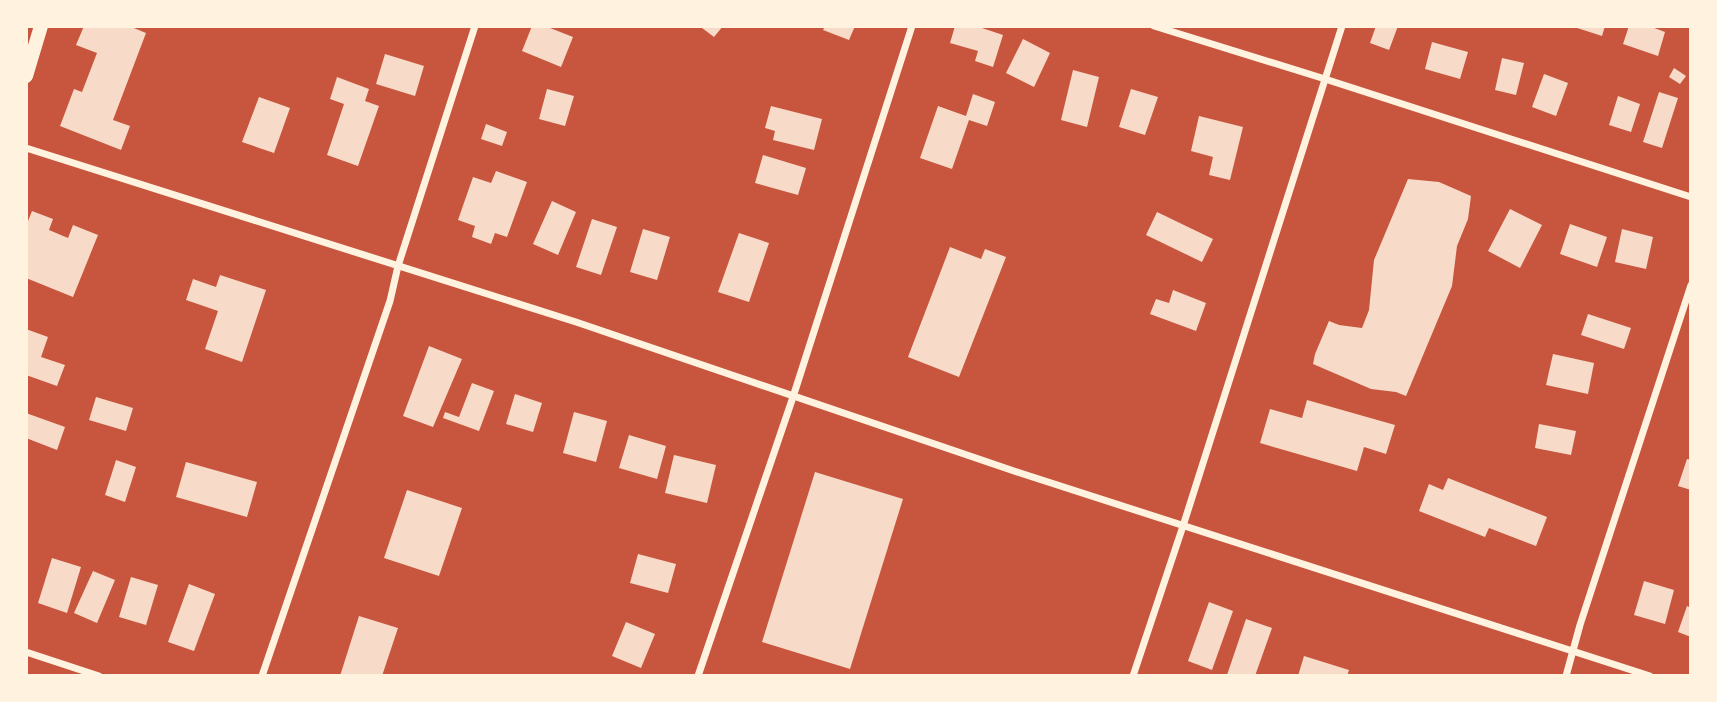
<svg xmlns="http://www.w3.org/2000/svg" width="1717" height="702" viewBox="0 0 1717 702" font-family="'Open Sans',sans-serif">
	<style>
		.building { fill: #f7dbc8 }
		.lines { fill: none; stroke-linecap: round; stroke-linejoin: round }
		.minor { stroke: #fff3e0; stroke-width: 7 }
		.secondary { stroke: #fff3e0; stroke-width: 14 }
	</style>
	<rect width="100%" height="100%" fill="#c8553d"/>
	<g class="building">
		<polygon points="84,26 129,26 146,33 113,120 130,126 121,150 60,126 74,89 82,92 97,53 76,45"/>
		<polygon points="532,26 545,26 573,37 561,67 522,51"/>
		<polygon points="703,26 723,26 714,37 702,28"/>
		<polygon points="825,26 855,26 849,40 823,30"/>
		<polygon points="955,26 976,26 1003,35 993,67 975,61 978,51 950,43"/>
		<polygon points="1376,26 1398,26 1389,50 1370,43"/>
		<polygon points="1571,26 1605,26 1602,36"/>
		<polygon points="1629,26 1649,26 1665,32 1658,56 1623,44"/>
		<polygon points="1023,39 1050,53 1034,87 1006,73"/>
		<polygon points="1432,42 1468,52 1460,79 1425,69"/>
		<polygon points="385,54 424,66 415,96 376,84"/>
		<polygon points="1502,58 1524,63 1516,95 1495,90"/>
		<polygon points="1674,68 1686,76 1680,84 1669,77"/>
		<polygon points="1073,70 1099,77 1087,127 1061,120"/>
		<polygon points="1544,74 1568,83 1556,116 1532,107"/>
		<polygon points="337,77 369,89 365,101 379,106 358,166 327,155 344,104 330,99"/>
		<polygon points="547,89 574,96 565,126 539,119"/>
		<polygon points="1131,89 1158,97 1145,135 1119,127"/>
		<polygon points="1659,92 1678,98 1662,148 1643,142"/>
		<polygon points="973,94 995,102 987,126 969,120 952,169 920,158 938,106 966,116"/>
		<polygon points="1618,96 1640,104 1631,132 1609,125"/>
		<polygon points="259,97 290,108 274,153 242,142"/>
		<polygon points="771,106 822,119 814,150 773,140 775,131 765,128"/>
		<polygon points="1199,116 1243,127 1230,180 1209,175 1213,157 1191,151"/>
		<polygon points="486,124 507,132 502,146 481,139"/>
		<polygon points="763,155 806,168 798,195 755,183"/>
		<polygon points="496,171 527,182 507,237 495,233 491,244 472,237 475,226 458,220 473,177 491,183"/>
		<polygon points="1408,179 1439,182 1471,196 1468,219 1457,246 1452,286 1406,396 1396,392 1371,389 1313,364 1315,354 1329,321 1339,325 1362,328 1369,310 1374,260"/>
		<polygon points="552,201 576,212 558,255 533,244"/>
		<polygon points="1510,209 1542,225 1520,268 1488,251"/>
		<polygon points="32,211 53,219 49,230 68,238 73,225 98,235 73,297 26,278 26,226"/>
		<polygon points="1157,212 1213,239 1202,262 1146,235"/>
		<polygon points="592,219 617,227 601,275 576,267"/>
		<polygon points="1570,224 1607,237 1597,267 1560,254"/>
		<polygon points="643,229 670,237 657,280 630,272"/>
		<polygon points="1622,229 1653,237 1646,269 1615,262"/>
		<polygon points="739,233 769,243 749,302 718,292"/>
		<polygon points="950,247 981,259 985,249 1006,257 959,377 908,357"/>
		<polygon points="220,275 266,290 242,362 205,349 218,311 186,300 193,279 216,287"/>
		<polygon points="1173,290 1206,303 1196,331 1150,314 1156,299 1169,303"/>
		<polygon points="1588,314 1631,328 1624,349 1581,335"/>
		<polygon points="26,329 48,337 41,357 65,365 57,386 26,375"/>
		<polygon points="429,346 462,359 433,427 403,416"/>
		<polygon points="1553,354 1594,363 1588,394 1546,385"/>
		<polygon points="472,383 494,391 479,431 443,418 445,412 459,417"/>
		<polygon points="515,394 542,403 533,432 506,424"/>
		<polygon points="96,397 133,408 126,431 89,420"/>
		<polygon points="1307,400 1395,425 1386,454 1364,447 1357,471 1260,443 1270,409 1302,418"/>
		<polygon points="574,412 607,421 596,462 563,453"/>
		<polygon points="26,413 65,427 57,450 26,438"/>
		<polygon points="1539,424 1576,431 1571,455 1535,448"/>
		<polygon points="629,435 666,446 657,479 619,468"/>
		<polygon points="674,455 716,465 707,503 665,493"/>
		<polygon points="1687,459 1691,460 1691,490 1678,486"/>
		<polygon points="116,460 136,467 125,502 105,495"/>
		<polygon points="186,462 257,482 247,517 176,497"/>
		<polygon points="815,472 903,499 850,669 762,642"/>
		<polygon points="1448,478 1547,517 1536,546 1489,528 1485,537 1419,511 1429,484 1443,490"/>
		<polygon points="407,490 462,508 439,576 384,558"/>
		<polygon points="638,554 676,564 668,593 630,583"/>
		<polygon points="52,558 81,567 67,613 38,603"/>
		<polygon points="93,571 115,580 97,623 74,613"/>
		<polygon points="131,577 158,585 146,625 119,617"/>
		<polygon points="1644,581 1674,590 1665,624 1634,615"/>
		<polygon points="189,584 215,594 194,651 168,642"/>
		<polygon points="1209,602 1233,611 1212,670 1188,661"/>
		<polygon points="1687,606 1691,608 1691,637 1678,632"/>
		<polygon points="359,616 398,628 382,676 340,676"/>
		<polygon points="1246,619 1272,628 1255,676 1230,676 1227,675"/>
		<polygon points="626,622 655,634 641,668 612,656"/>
		<polygon points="1304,656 1349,670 1347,676 1298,676"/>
	</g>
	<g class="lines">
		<g class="minor">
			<polyline points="1154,26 1325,79 1691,197"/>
			<polyline points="26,148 576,322 1017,472 1650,676"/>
			<polyline points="26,652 99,676"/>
			<polyline points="262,676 390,301 398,266 475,26"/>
			<polyline points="698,676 793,397 912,26"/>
			<polyline points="1133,676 1183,526 1342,26"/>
			<polyline points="1566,676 1580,625 1691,285"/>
		</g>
		<polyline class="secondary" points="26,76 41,26"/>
	</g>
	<rect width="1717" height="702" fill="none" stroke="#fff3e0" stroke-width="56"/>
</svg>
